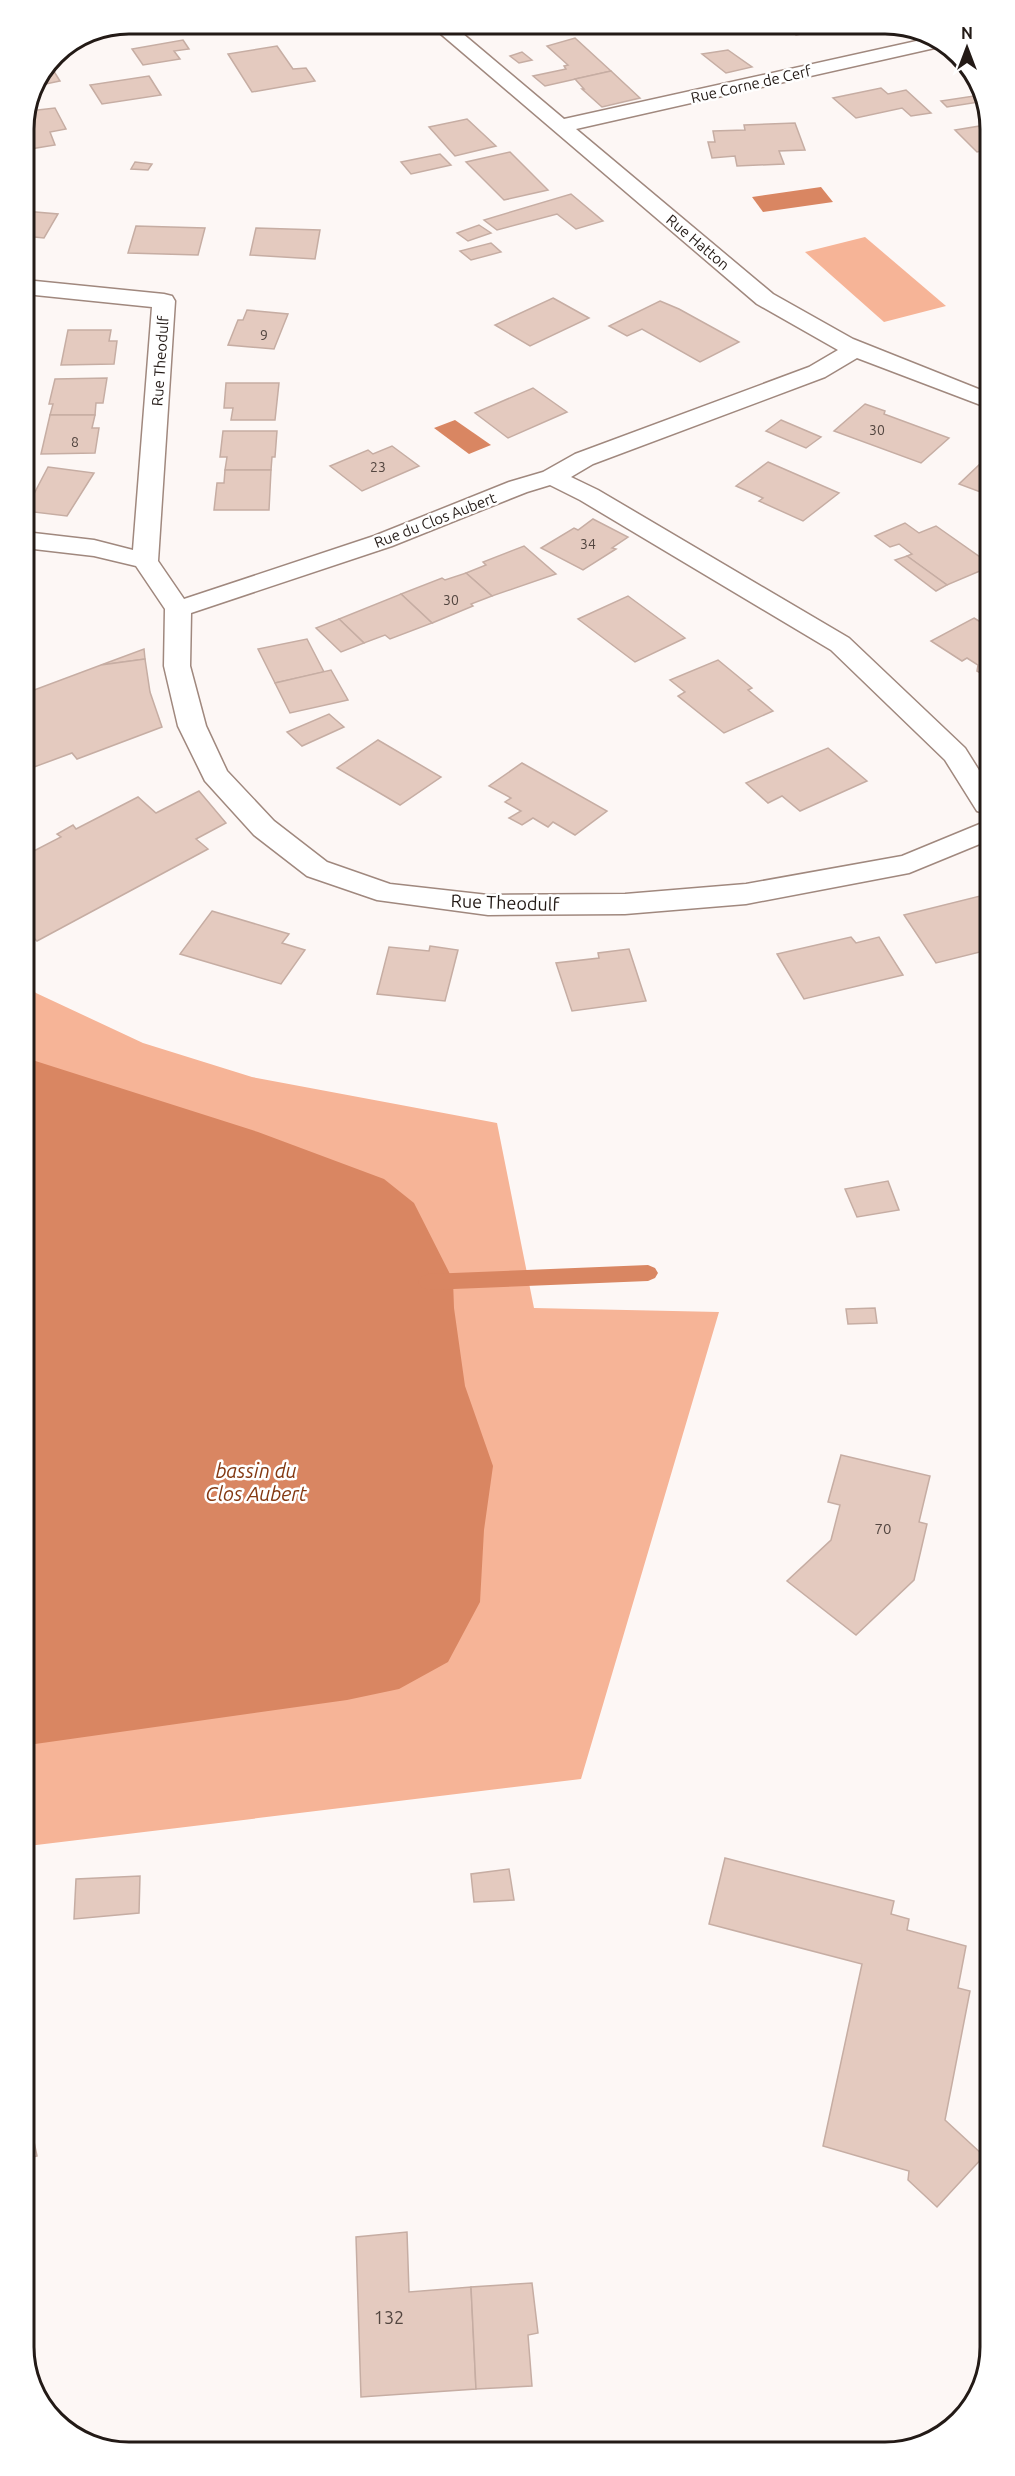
<svg xmlns="http://www.w3.org/2000/svg" width="1015" height="2476" viewBox="0 0 1015 2476" font-family="Ubuntu,sans-serif">
	<style>
		.green { fill: #f6b497 }
		.water { fill: #d98662 }
		.lines { fill: none; stroke-linecap: round; stroke-linejoin: round }
		.stream { fill: #d98662; fill-rule: evenodd }
		.building { fill: #e4cabf; stroke: #c6ada3; stroke-width: 1.5 }
		.minor-casing { stroke: #a0887e; stroke-width: 3 }
		.minor { fill: #fff; fill-rule: evenodd }
		.labels { text-anchor: middle; dominant-baseline: central; stroke-width: 5; stroke-linejoin: round; paint-order: stroke }
		.far-number-label { font-size: 14px; fill: #534640 }
		.far-street-label { font-size: 15px; fill: #231a16; stroke: #fff }
		.number-label { font-size: 15px; fill: #534640 }
		.street-label { font-size: 18px; fill: #231a16; stroke: #fff }
		.near-number-label { font-size: 18px; fill: #534640 }
		.water-label { font-size: 20px; font-style: italic; fill: #843912; stroke: #fff }
		.rim { fill: none; stroke: #231a16; stroke-width: 3 }
	</style>
	<rect width="100%" height="100%" fill="#fdf7f5"/>
	<g class="green">
		<polygon points="865,237 946,306 884,322 805,252"/>
		<polygon points="26,984 36,993 143,1043 252,1077 497,1123 534,1308 719,1312 581,1779 28,1846"/>
	</g>
	<g class="water">
		<polygon points="821,187 833,202 763,212 752,197"/>
		<polygon points="455,420 491,445 469,454 434,428"/>
		<polygon points="26,1058 258,1132 384,1179 414,1203 453,1280 454,1308 465,1386 493,1466 484,1530 480,1602 448,1662 399,1689 347,1700 28,1745"/>
	</g>
	<g class="lines">
		<polygon class="stream" points="648,1265 655,1268 658,1273 655,1278 648,1281 428,1290 421,1287 418,1282 421,1277 428,1274"/>
	</g>
	<g class="building">
		<polygon points="785,25 849,25 796,35"/>
		<polygon points="575,38 611,71 545,86 533,76 566,69 564,66 568,65 547,46"/>
		<polygon points="183,40 189,49 174,51 180,59 143,65 132,49"/>
		<polygon points="277,46 293,69 306,68 315,81 252,92 228,54"/>
		<polygon points="728,50 752,67 726,73 702,54"/>
		<polygon points="522,52 532,60 519,63 510,56"/>
		<polygon points="50,65 60,81 41,85"/>
		<polygon points="611,71 640,98 602,107 582,89 584,89 575,79"/>
		<polygon points="149,76 161,95 102,104 90,85"/>
		<polygon points="881,88 888,94 906,90 931,113 911,116 902,108 856,118 833,98"/>
		<polygon points="974,96 979,102 947,107 941,101"/>
		<polygon points="55,108 66,129 50,132 55,145 24,150 24,123 29,111"/>
		<polygon points="467,119 496,146 455,156 429,127"/>
		<polygon points="795,123 805,150 779,151 784,164 737,166 735,156 712,158 708,142 715,142 713,131 745,130 744,125"/>
		<polygon points="986,125 986,150 977,152 955,130"/>
		<polygon points="510,152 548,190 504,200 466,162"/>
		<polygon points="440,154 451,165 411,174 401,162"/>
		<polygon points="135,162 152,164 148,170 131,169"/>
		<polygon points="571,194 603,221 576,229 557,214 497,230 484,220"/>
		<polygon points="24,211 58,214 44,238 24,236"/>
		<polygon points="479,225 491,233 468,241 457,233"/>
		<polygon points="136,226 205,228 198,255 128,253"/>
		<polygon points="256,228 320,230 315,259 250,255"/>
		<polygon points="491,243 501,252 471,260 460,251"/>
		<polygon points="553,298 589,318 530,346 495,325"/>
		<polygon points="660,301 679,309 739,342 700,362 642,329 627,336 609,326"/>
		<polygon points="247,310 288,314 274,349 228,345 238,320 243,320"/>
		<polygon points="68,330 111,330 109,341 117,341 114,364 61,365"/>
		<polygon points="107,378 103,403 96,403 95,415 50,415 53,404 49,404 55,379"/>
		<polygon points="226,383 279,383 275,420 231,420 233,408 224,408"/>
		<polygon points="533,388 567,412 508,438 475,413"/>
		<polygon points="865,404 885,411 884,414 949,438 921,463 834,431"/>
		<polygon points="50,415 95,415 92,428 99,428 95,453 41,454"/>
		<polygon points="781,420 821,437 806,448 766,431"/>
		<polygon points="223,431 277,431 275,457 272,457 271,470 225,470 227,457 220,457"/>
		<polygon points="392,446 419,466 362,491 330,466 368,450 373,454"/>
		<polygon points="768,462 839,493 803,521 759,501 763,498 736,486"/>
		<polygon points="979,465 986,468 986,491 983,493 959,484"/>
		<polygon points="48,467 94,473 67,516 25,511"/>
		<polygon points="225,470 271,470 269,510 214,510 217,483 224,483"/>
		<polygon points="593,519 628,537 612,548 616,549 583,570 541,548 574,528 578,530"/>
		<polygon points="905,523 919,533 936,526 987,562 987,568 947,585 907,556 912,554 899,544 890,547 875,536"/>
		<polygon points="524,546 556,574 492,596 466,573 486,565 483,562"/>
		<polygon points="907,556 947,585 936,591 895,560"/>
		<polygon points="466,573 492,596 471,604 473,606 432,623 401,594 442,578 445,580"/>
		<polygon points="401,594 432,623 390,639 385,635 364,643 339,619"/>
		<polygon points="628,596 685,638 635,662 578,619"/>
		<polygon points="974,618 987,626 987,677 977,671 978,665 967,658 962,661 931,641"/>
		<polygon points="339,619 364,643 341,652 316,628"/>
		<polygon points="307,639 324,672 275,683 258,649"/>
		<polygon points="144,649 145,659 101,665"/>
		<polygon points="145,659 150,692 162,727 77,759 72,753 26,770 26,693 101,665"/>
		<polygon points="718,660 752,688 748,690 773,711 724,733 678,696 685,692 670,680"/>
		<polygon points="331,670 348,700 290,713 275,683"/>
		<polygon points="329,714 344,727 302,746 287,732"/>
		<polygon points="378,740 441,777 400,805 337,768"/>
		<polygon points="828,748 867,781 800,811 782,796 768,803 746,783"/>
		<polygon points="522,763 607,811 575,835 553,822 548,827 533,818 522,825 509,818 521,811 505,802 511,798 489,786"/>
		<polygon points="199,791 226,823 196,839 208,849 37,941 26,931 26,855 61,837 57,834 73,825 76,829 138,797 156,813"/>
		<polygon points="980,896 987,906 988,950 936,963 904,915"/>
		<polygon points="212,911 289,934 282,943 305,950 281,984 180,954"/>
		<polygon points="851,937 856,943 879,937 903,975 804,999 777,954"/>
		<polygon points="430,946 458,950 445,1001 377,994 389,947 429,951"/>
		<polygon points="629,949 646,1001 572,1011 556,963 599,958 598,953"/>
		<polygon points="888,1181 899,1210 857,1217 845,1189"/>
		<polygon points="875,1308 877,1323 848,1324 846,1309"/>
		<polygon points="841,1455 930,1476 919,1522 927,1524 914,1580 856,1635 787,1581 831,1540 840,1505 828,1502"/>
		<polygon points="725,1858 894,1901 891,1914 909,1919 907,1930 966,1946 958,1988 970,1991 945,2120 984,2156 937,2207 908,2180 909,2171 823,2146 862,1964 709,1924"/>
		<polygon points="509,1869 514,1900 474,1902 471,1874"/>
		<polygon points="140,1876 139,1913 74,1919 76,1879"/>
		<polygon points="29,2118 37,2156 29,2158"/>
		<polygon points="407,2232 409,2292 471,2287 476,2389 361,2397 356,2237"/>
		<polygon points="532,2283 538,2333 528,2335 532,2386 476,2389 471,2287"/>
	</g>
	<g class="lines">
		<defs>
			<polygon id="minor" points="456,28 564,119 930,38 948,45 576,129 773,294 853,339 986,392 986,407 857,358 825,377 593,464 571,477 598,490 849,638 965,748 987,783 987,814 977,811 945,760 831,650 580,500 550,485 527,492 392,546 191,613 190,666 206,726 227,771 274,821 327,862 390,884 488,895 625,894 746,884 902,856 987,821 987,841 909,873 746,904 625,914 488,915 377,900 307,876 254,835 205,781 178,726 164,666 165,609 136,566 94,556 25,548 25,532 94,540 133,550 152,307 25,294 25,280 164,294 172,296 175,301 158,561 184,599 374,536 509,482 543,472 575,454 809,367 838,350 757,304 435,29"/>
		</defs>
		<use href="#minor" class="minor-casing"/>
		<use href="#minor" class="minor"/>
	</g>
	<g class="labels">
		<g class="far-number-label">
			<text x="264" y="335">9</text>
			<text x="877" y="430">30</text>
			<text x="75" y="442">8</text>
			<text x="378" y="467">23</text>
			<text x="588" y="544">34</text>
			<text x="451" y="600">30</text>
		</g>
		<g class="far-street-label">
			<text transform="translate(751 84) rotate(-13)">Rue Corne de Cerf</text>
			<text transform="translate(698 242) rotate(40)">Rue Hatton</text>
			<text transform="translate(160 361) rotate(-86)">Rue Theodulf</text>
			<text transform="translate(435 520) rotate(-21)">Rue du Clos Aubert</text>
		</g>
		<g class="number-label">
			<text x="883" y="1528">70</text>
		</g>
		<g class="street-label">
			<text transform="translate(505 902) rotate(2)">Rue Theodulf</text>
		</g>
		<g class="near-number-label">
			<text x="389" y="2317">132</text>
		</g>
		<g class="water-label">
			<text x="256" y="1470">bassin du<tspan x="256" dy="23">Clos Aubert</tspan></text>
		</g>
	</g>
	<path d="M0 0H1015V2476H0ZM129 34H885A95 95 0 0 1 980 129V2347A95 95 0 0 1 885 2442H129A95 95 0 0 1 34 2347V129A95 95 0 0 1 129 34Z" fill="#fff" fill-rule="evenodd"/>
	<path class="rim" d="M129 34H885A95 95 0 0 1 980 129V2347A95 95 0 0 1 885 2442H129A95 95 0 0 1 34 2347V129A95 95 0 0 1 129 34Z"/>
	<g transform="translate(967 48)" stroke="#ffffff" stroke-width="4.5" paint-order="stroke">
	<path d="M0-4.5L10 22L0 15L-10 22Z" fill="#231a16"/>
	<text y="-9" font-size="16" font-weight="bold" text-anchor="middle" fill="#231a16">N</text>
	</g>
</svg>
